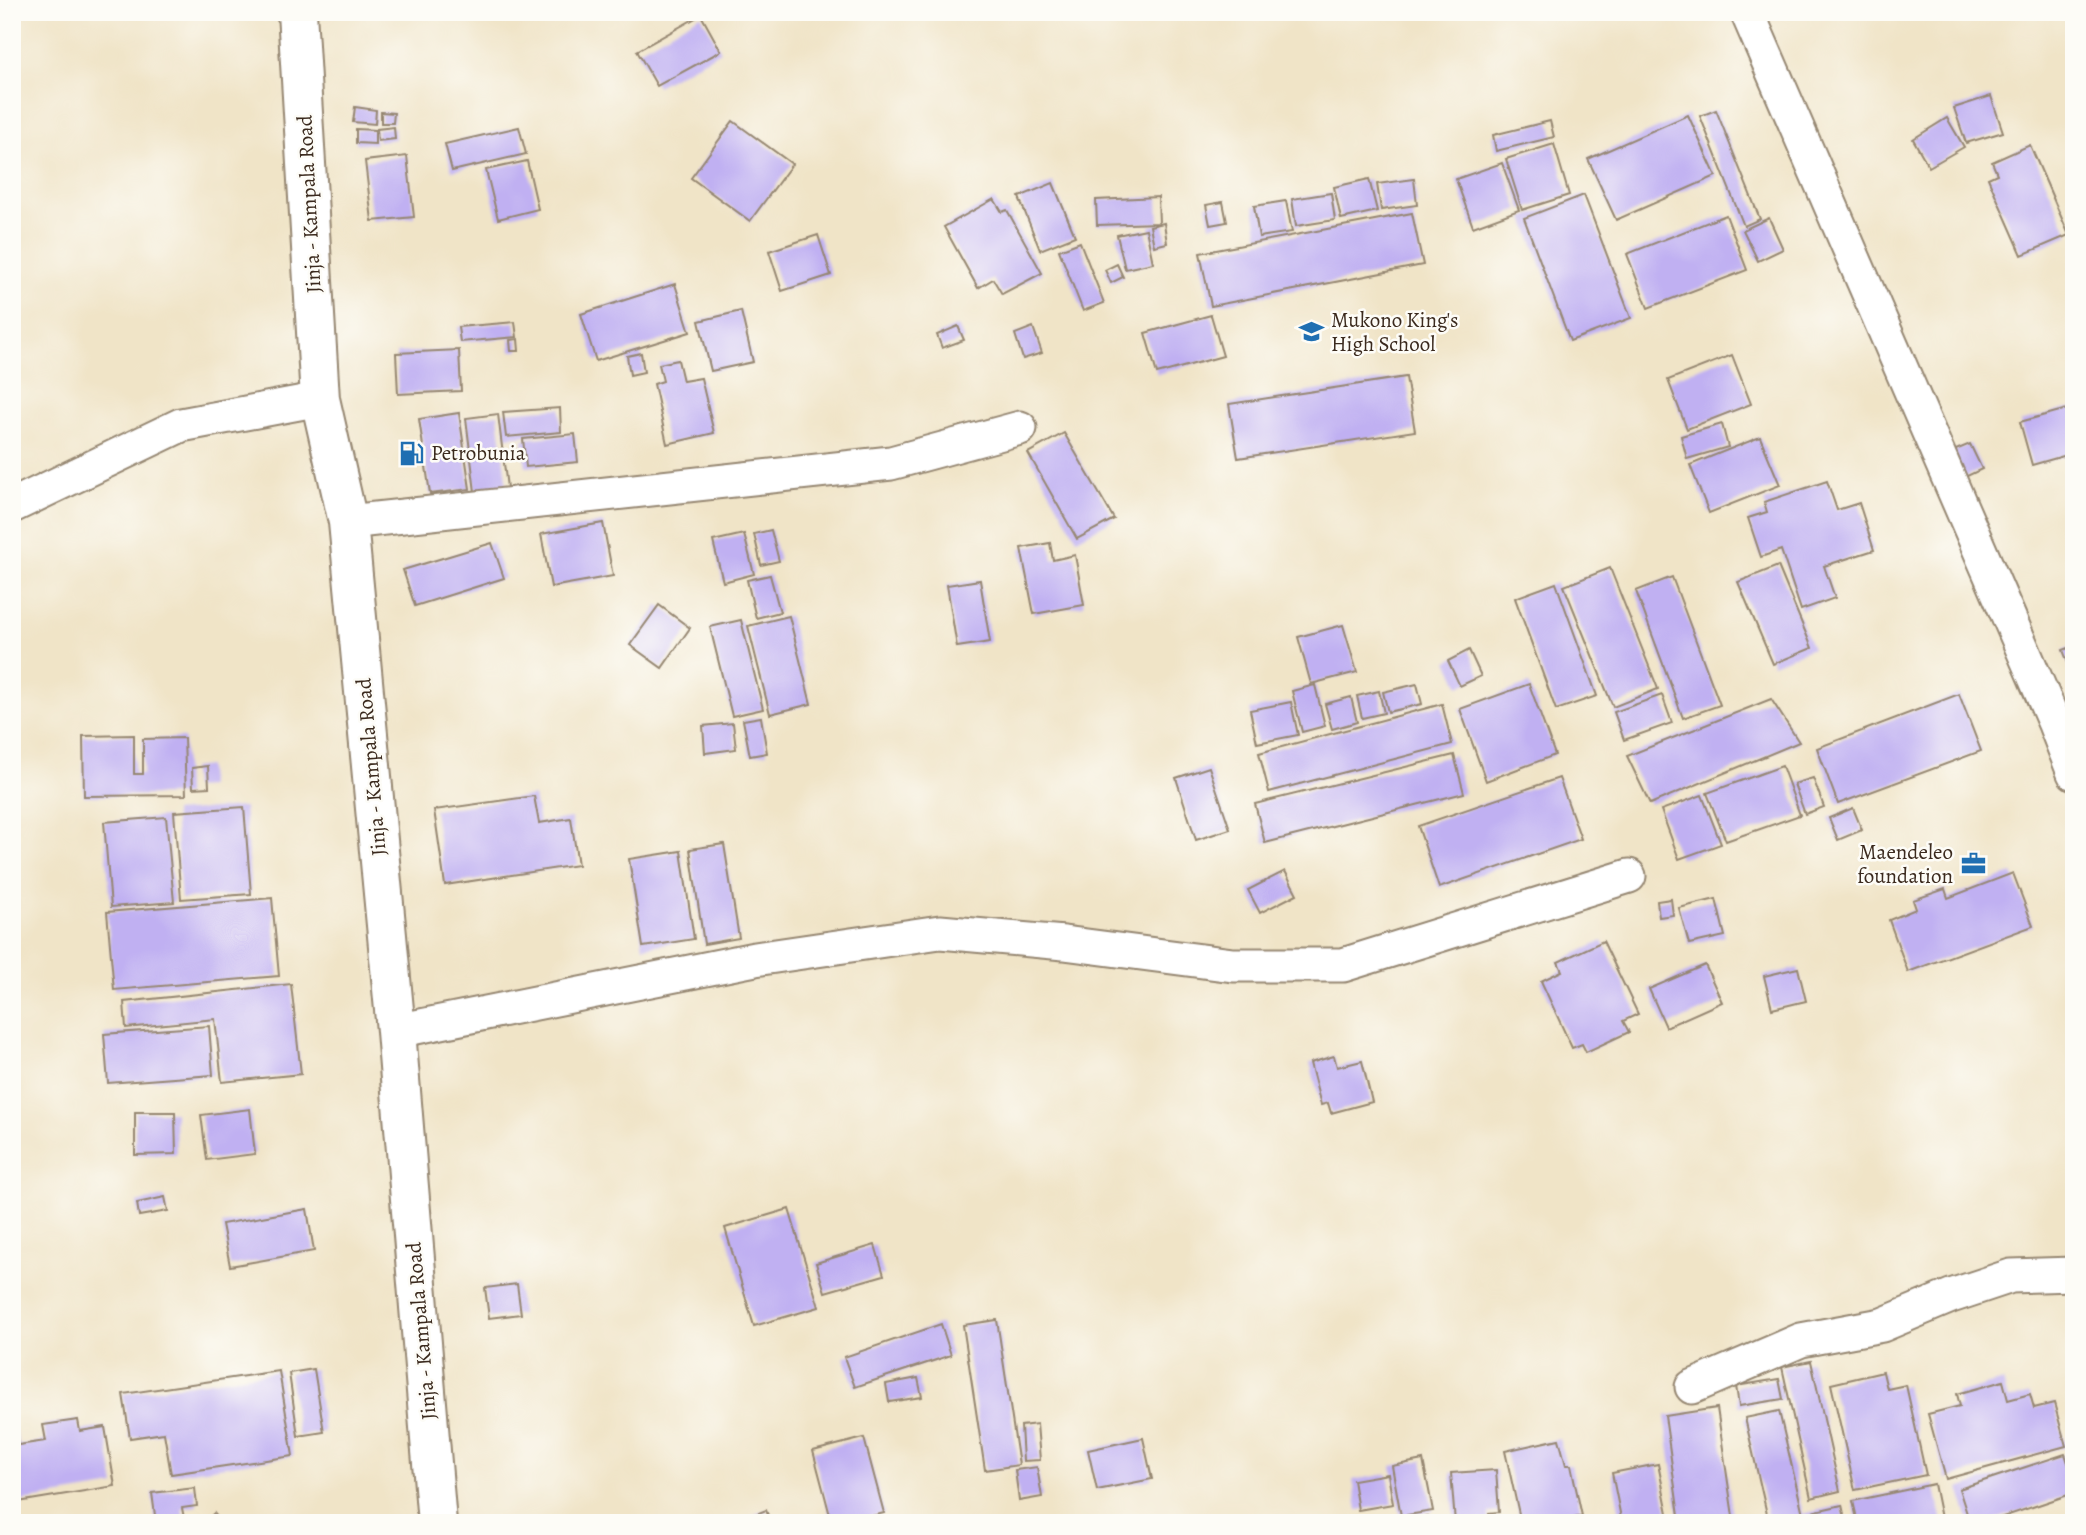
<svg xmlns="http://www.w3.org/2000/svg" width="2086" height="1535" viewBox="0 0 2086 1535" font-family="Alegreya,serif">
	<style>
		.building { fill: #c0b0f2 }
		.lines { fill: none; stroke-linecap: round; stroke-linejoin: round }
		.minor-casing { stroke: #968772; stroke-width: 37 }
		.trunk-casing { stroke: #968772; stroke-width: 42 }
		.minor { stroke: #fff; stroke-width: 33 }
		.trunk { stroke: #fff; stroke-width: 38 }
		.labels { text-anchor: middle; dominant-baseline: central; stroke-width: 5; stroke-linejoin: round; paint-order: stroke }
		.street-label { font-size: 21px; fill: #3b2a1e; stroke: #fdfcf7 }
		.poi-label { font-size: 21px; fill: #3b2a1e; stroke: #fdfcf7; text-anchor: start }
	</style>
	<rect width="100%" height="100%" fill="#fdfcf7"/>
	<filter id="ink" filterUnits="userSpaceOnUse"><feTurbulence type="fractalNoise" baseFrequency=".0143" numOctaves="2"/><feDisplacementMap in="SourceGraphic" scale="14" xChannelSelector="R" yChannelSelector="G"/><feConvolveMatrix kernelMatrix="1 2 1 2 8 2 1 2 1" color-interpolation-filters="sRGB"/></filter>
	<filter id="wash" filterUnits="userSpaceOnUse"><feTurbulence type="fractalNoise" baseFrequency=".00686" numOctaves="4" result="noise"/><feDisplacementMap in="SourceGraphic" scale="28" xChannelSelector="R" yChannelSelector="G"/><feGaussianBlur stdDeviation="1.57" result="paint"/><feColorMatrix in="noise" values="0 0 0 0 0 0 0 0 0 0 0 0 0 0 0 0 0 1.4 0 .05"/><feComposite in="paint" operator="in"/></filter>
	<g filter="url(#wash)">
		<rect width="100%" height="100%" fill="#f0e4c7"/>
		<g id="blocks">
			<g class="building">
				<polygon points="701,15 721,51 657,86 637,51"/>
				<polygon points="1991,96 2003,132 1966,143 1954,108"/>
				<polygon points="355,107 376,110 375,124 353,122"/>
				<polygon points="1716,110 1760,219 1744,226 1700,116"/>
				<polygon points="381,112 394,113 393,123 381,123"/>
				<polygon points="1688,115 1716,176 1616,220 1588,159"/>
				<polygon points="1947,118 1964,147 1929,167 1913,139"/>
				<polygon points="733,121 792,164 750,221 691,178"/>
				<polygon points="1550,121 1554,137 1496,151 1493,135"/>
				<polygon points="394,127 395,139 378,141 377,129"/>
				<polygon points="519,127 526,154 452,171 445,144"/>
				<polygon points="356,129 375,130 375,144 356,143"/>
				<polygon points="1554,144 1569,195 1522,210 1506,159"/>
				<polygon points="2030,145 2069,235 2022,255 1988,178 1997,174 1992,162"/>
				<polygon points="407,156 414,217 372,221 365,161"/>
				<polygon points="527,161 538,209 498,219 486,170"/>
				<polygon points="1502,163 1519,210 1473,227 1456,179"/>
				<polygon points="1369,179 1377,211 1341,219 1334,187"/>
				<polygon points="1414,179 1417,205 1381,210 1377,184"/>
				<polygon points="1053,183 1075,236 1040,250 1019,197"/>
				<polygon points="1331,193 1335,220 1296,226 1292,199"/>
				<polygon points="1584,195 1631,318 1570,341 1524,218"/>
				<polygon points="1158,197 1159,223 1097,225 1096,200"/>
				<polygon points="994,199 1002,212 1007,210 1042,273 1002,294 993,279 978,288 944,227"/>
				<polygon points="1286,201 1292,232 1259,237 1254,206"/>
				<polygon points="1223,202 1227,222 1210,225 1206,205"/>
				<polygon points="1412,213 1423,265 1211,306 1200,253"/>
				<polygon points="1726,215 1747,270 1648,308 1627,254"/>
				<polygon points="1769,218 1783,249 1758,261 1743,230"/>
				<polygon points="1164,223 1167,243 1154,246 1150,226"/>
				<polygon points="1146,229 1153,263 1125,269 1117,235"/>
				<polygon points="818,235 831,275 782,291 769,251"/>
				<polygon points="1080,242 1104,303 1083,311 1059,250"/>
				<polygon points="1117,264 1123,277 1111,283 1105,270"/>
				<polygon points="675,284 690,332 596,361 581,314"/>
				<polygon points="741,311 753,362 711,371 699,321"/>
				<polygon points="1211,315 1223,356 1157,374 1145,333"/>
				<polygon points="515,322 517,337 460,342 458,327"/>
				<polygon points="958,326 964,340 942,348 937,335"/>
				<polygon points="1033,327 1042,353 1023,359 1015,334"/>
				<polygon points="518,339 519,351 511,351 510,340"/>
				<polygon points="459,350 461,391 398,394 396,353"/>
				<polygon points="641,353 644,372 630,375 627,356"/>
				<polygon points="1732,355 1751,404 1687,429 1668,380"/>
				<polygon points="678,360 683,381 701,378 714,433 667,444 654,384 663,381 659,364"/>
				<polygon points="1406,377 1415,431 1238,458 1229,404"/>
				<polygon points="2074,407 2074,453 2032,465 2020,422"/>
				<polygon points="560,408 561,432 506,437 503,412"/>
				<polygon points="459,413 470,489 430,494 419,419"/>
				<polygon points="498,414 507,488 475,492 466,418"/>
				<polygon points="1722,424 1728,447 1687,459 1681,436"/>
				<polygon points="1064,433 1114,519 1077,539 1028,453"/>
				<polygon points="575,434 578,462 526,467 523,439"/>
				<polygon points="1760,437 1780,485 1709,513 1690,465"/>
				<polygon points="1970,444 1982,469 1963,478 1951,452"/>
				<polygon points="1827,481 1837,510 1859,503 1874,550 1824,566 1835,598 1801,610 1781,550 1761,557 1748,518 1767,512 1764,502"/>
				<polygon points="603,523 613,576 551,587 541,534"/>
				<polygon points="771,530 779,561 761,565 754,534"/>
				<polygon points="744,534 754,574 723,582 713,541"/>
				<polygon points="492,543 504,578 415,606 403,570"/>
				<polygon points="1050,543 1053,560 1075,555 1084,605 1034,614 1021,548"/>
				<polygon points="1778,566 1812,648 1773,664 1738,582"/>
				<polygon points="1610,568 1658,689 1613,707 1564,586"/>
				<polygon points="770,575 780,612 756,618 747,580"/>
				<polygon points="1672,577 1720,705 1683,718 1636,591"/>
				<polygon points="980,580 990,642 957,647 947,585"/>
				<polygon points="1556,583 1597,696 1556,710 1515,598"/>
				<polygon points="659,605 690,628 662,668 630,645"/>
				<polygon points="789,616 811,704 770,714 748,626"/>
				<polygon points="741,620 763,709 732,716 710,627"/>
				<polygon points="1343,625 1357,672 1311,684 1298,637"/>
				<polygon points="2074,646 2074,678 2063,650"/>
				<polygon points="1469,650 1481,676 1460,686 1448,661"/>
				<polygon points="1417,684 1422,704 1388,712 1383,692"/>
				<polygon points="1529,684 1555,755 1486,781 1460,709"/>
				<polygon points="1315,685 1325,726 1302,732 1292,691"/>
				<polygon points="1379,691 1384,713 1362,718 1357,696"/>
				<polygon points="1959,694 1981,751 1838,804 1817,748"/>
				<polygon points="1662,695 1672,723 1624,740 1614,712"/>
				<polygon points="1351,697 1357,722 1332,729 1325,704"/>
				<polygon points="1771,699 1799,742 1650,804 1627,756"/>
				<polygon points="1291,702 1298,735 1257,743 1250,710"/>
				<polygon points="1442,704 1452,744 1269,792 1259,753"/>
				<polygon points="761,717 767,753 750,756 743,720"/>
				<polygon points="733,723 736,749 705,753 703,726"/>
				<polygon points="134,735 134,774 143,774 143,739 184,738 186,795 84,796 83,736"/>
				<polygon points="1454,755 1464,793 1265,843 1255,804"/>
				<polygon points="208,766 209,787 193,788 192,768"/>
				<polygon points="1782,766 1800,815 1726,841 1707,793"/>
				<polygon points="1209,767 1230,829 1196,840 1176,778"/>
				<polygon points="1559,778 1581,839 1439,888 1418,826"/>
				<polygon points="1813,778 1824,807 1805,814 1794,784"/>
				<polygon points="1702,795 1721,844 1679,859 1661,810"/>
				<polygon points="534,796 539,823 571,818 578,865 445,885 434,810"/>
				<polygon points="244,807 251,894 181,899 174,812"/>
				<polygon points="1853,808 1862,830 1838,840 1829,818"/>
				<polygon points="166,817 174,902 111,907 104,822"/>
				<polygon points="724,844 739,938 704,944 690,849"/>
				<polygon points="681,851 694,939 643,947 629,859"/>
				<polygon points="1285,871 1297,894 1260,913 1248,890"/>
				<polygon points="2013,873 2033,926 1908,972 1889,920 1916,909 1913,900 1945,889 1948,898"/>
				<polygon points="272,898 279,976 114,990 107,912"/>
				<polygon points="1671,899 1673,915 1659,917 1657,901"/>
				<polygon points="1716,899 1725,936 1689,944 1679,908"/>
				<polygon points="1603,941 1638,1014 1623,1021 1629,1032 1586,1052 1582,1044 1572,1048 1541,981 1562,971 1558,962"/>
				<polygon points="1705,965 1722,1002 1666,1027 1649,989"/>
				<polygon points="1798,968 1806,1001 1772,1009 1764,976"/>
				<polygon points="291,984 301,1074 222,1082 215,1019 126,1028 124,1002"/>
				<polygon points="209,1026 213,1075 108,1083 104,1034"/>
				<polygon points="1334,1056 1337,1067 1362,1061 1372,1102 1331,1113 1328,1103 1321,1105 1310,1063"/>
				<polygon points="250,1109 255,1154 207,1160 201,1115"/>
				<polygon points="135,1112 175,1112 176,1154 135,1155"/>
				<polygon points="165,1197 168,1211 139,1216 137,1203"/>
				<polygon points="307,1209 314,1251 230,1266 222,1224"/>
				<polygon points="789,1209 819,1307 754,1326 725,1228"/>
				<polygon points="875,1245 884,1275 825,1292 816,1263"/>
				<polygon points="517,1284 521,1314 489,1318 485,1288"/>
				<polygon points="997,1320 1019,1465 985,1470 963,1325"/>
				<polygon points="941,1324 951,1355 855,1387 844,1357"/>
				<polygon points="1811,1361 1840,1491 1811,1498 1782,1367"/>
				<polygon points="314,1369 324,1432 298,1436 289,1373"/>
				<polygon points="279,1371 293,1456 171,1474 164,1433 130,1438 123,1394"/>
				<polygon points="1883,1372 1887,1389 1906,1385 1926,1475 1855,1490 1831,1384"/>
				<polygon points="918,1378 922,1397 889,1402 886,1384"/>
				<polygon points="1779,1379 1783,1399 1739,1406 1736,1386"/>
				<polygon points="2003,1381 2008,1400 2030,1394 2034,1408 2054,1403 2066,1446 1946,1479 1928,1414 1960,1406 1957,1394"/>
				<polygon points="1717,1408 1734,1523 1680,1523 1665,1416"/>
				<polygon points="1779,1411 1803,1514 1842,1505 1846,1523 1769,1523 1745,1418"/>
				<polygon points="78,1420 80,1431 105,1427 115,1486 12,1503 12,1433 16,1432 18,1445 46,1441 43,1425"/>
				<polygon points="1037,1424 1040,1460 1023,1461 1021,1426"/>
				<polygon points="864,1438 884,1513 845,1523 832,1523 813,1451"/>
				<polygon points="1143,1438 1152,1479 1097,1490 1088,1450"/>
				<polygon points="1559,1439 1566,1465 1571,1465 1582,1516 1574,1518 1576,1523 1521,1523 1505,1451"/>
				<polygon points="2065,1454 2074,1480 2074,1493 1985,1523 1970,1523 1959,1489"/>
				<polygon points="1423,1460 1433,1511 1401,1516 1392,1466"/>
				<polygon points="1658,1464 1670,1523 1622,1523 1612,1473"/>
				<polygon points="1037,1467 1042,1497 1019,1501 1015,1470"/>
				<polygon points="1496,1470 1499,1512 1489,1513 1489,1523 1455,1523 1451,1473"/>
				<polygon points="1388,1474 1393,1504 1358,1510 1353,1480"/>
				<polygon points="1934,1484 1942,1523 1858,1523 1853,1501"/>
				<polygon points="195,1488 197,1506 182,1508 185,1523 156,1523 152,1493"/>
				<polygon points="766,1510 771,1523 748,1523 746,1518"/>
				<polygon points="214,1513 222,1523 204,1523"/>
				<polygon points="1428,1517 1429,1523 1399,1523 1399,1521"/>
			</g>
		</g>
	</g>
	<g filter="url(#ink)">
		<use href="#blocks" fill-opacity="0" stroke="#968772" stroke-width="2"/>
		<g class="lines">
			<defs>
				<g id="minor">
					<polyline points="1747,12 2055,724 2074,773"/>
					<polyline points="12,506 181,425 320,399"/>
					<polyline points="348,522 891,463 1020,428"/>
					<polyline points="396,1031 755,959 940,932 1064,943 1233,965 1343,965 1629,876"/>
					<polyline points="1692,1387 1801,1340 1882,1325 1951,1296 2011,1276 2074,1274"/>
				</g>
				<polyline id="trunk" points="297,12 320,399 348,522 396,1031 437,1523"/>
			</defs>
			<use href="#minor" class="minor-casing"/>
			<use href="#trunk" class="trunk-casing"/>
			<use href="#minor" class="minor"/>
			<use href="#trunk" class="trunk"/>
		</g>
	</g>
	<defs>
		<symbol id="school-bare" viewBox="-9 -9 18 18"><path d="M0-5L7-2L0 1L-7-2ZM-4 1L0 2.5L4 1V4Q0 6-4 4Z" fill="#1f6fb2" stroke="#fdfcf7" stroke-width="2.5" paint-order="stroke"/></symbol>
		<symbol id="fuel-bare" viewBox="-9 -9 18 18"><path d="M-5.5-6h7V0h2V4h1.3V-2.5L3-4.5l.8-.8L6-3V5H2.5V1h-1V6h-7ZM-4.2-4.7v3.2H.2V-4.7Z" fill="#1f6fb2" stroke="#fdfcf7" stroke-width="2.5" paint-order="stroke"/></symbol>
		<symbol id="office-bare" viewBox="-9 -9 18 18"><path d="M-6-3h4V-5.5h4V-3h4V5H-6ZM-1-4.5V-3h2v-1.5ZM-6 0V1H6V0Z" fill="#1f6fb2" stroke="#fdfcf7" stroke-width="2.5" paint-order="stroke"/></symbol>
	</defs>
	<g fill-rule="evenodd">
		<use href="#school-bare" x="1294" y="314" width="35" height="35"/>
		<use href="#fuel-bare" x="394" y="436" width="35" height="35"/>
		<use href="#office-bare" x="1956" y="846" width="35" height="35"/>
	</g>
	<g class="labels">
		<g class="street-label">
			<text transform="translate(309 204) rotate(-93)">Jinja - Kampala Road</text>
			<text transform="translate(371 767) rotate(-95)">Jinja - Kampala Road</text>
			<text transform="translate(421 1331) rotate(-95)">Jinja - Kampala Road</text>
		</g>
		<g class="poi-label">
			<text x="1331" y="320">Mukono King's<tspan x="1331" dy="24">High School</tspan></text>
			<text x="431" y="453">Petrobunia</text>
			<text x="1953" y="852" text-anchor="end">Maendeleo<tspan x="1953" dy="24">foundation</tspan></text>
		</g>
	</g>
	<rect width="2086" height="1535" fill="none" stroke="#fdfcf7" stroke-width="42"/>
</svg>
